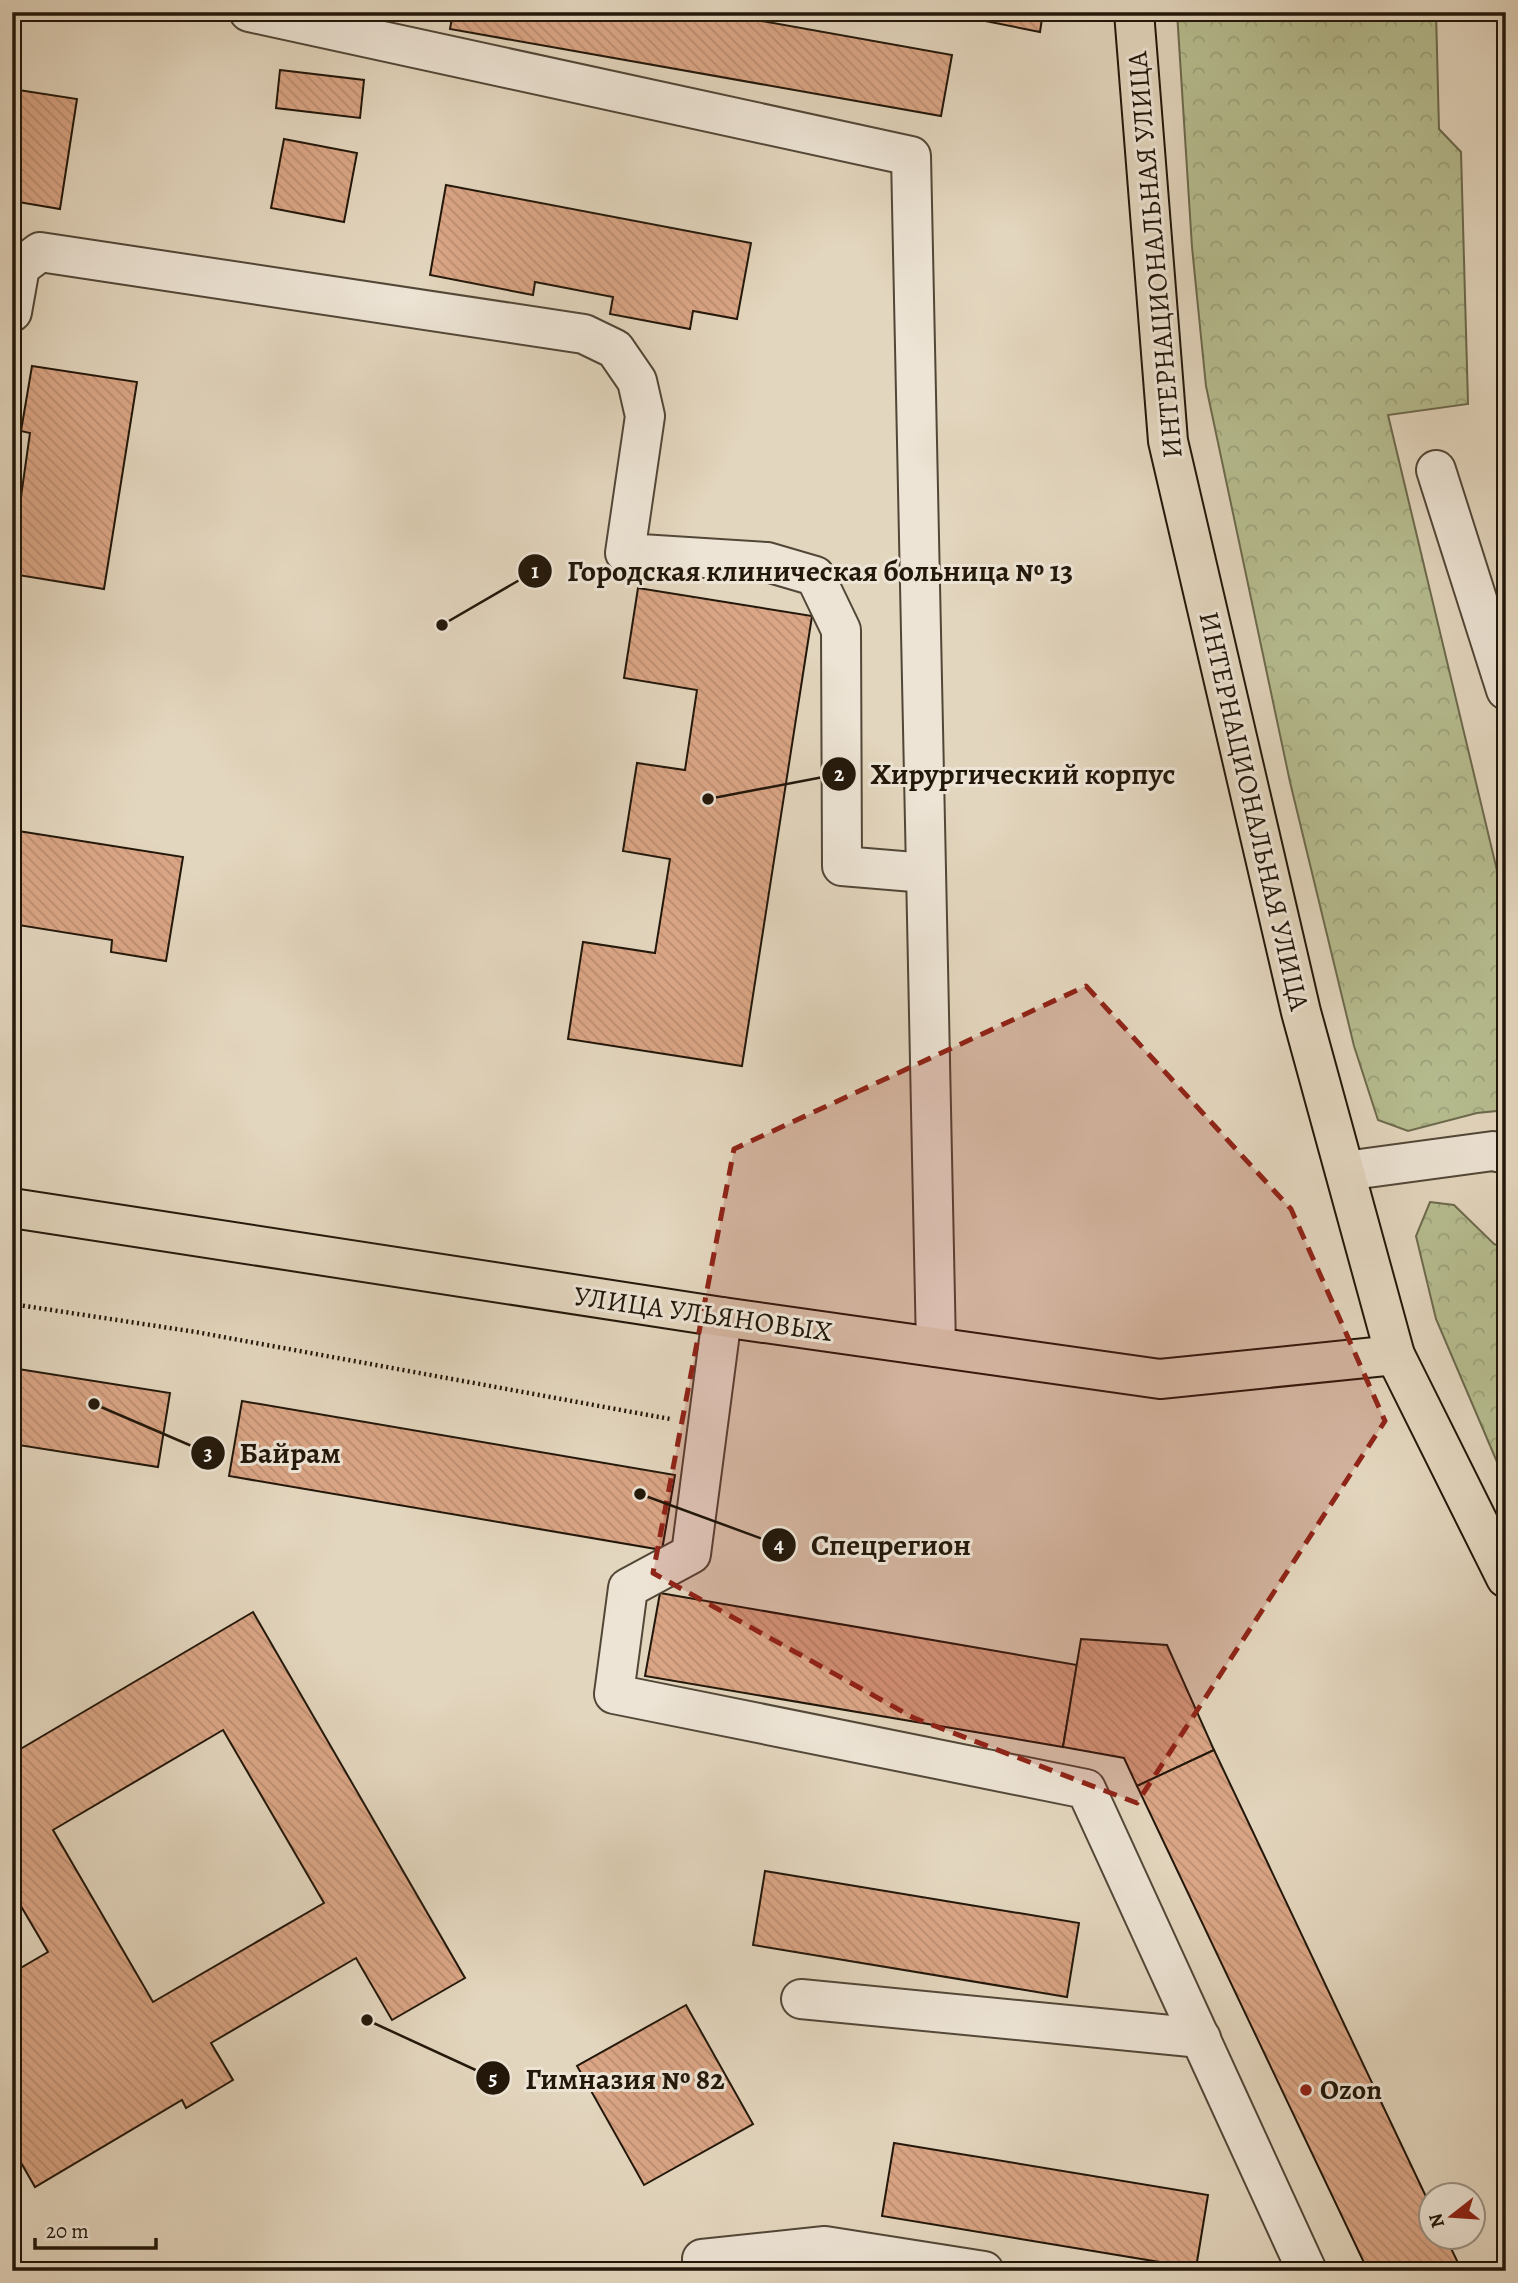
<svg xmlns="http://www.w3.org/2000/svg" width="1518" height="2283" viewBox="0 0 1518 2283" font-family="Alegreya,serif">
	<style>
		.forest { fill: url(#forest-crowns); stroke: #6c6a4d; stroke-width: 2 }
		.building { fill: url(#building-back-hatch); stroke: #22170a; stroke-width: 2; fill-rule: evenodd }
		.lines { fill: none; stroke-linecap: round; stroke-linejoin: round }
		.minor-casing { stroke: #524737; stroke-width: 42 }
		.major-casing { stroke: #22170a; stroke-width: 42 }
		.path { stroke: #22170a; stroke-width: 4.5; stroke-dasharray: 2 3.5; stroke-linecap: butt }
		.minor { stroke: #ede4d5; stroke-width: 38 }
		.major { stroke: #e3d6be; stroke-width: 38 }
		.marked { fill: #8f2418; fill-opacity: 0.2; stroke: #8f2418; stroke-width: 5; stroke-dasharray: 14 9; stroke-linejoin: round }
		.poi-dot { fill: #8f2418; stroke: #ede4d5; stroke-width: 2.5 }
		.labels { text-anchor: middle; dominant-baseline: central; stroke-width: 6; stroke-linejoin: round; paint-order: stroke }
		.street-label { font-size: 28px; fill: #22170a; stroke: #ede4d5 }
		.poi-label { font-size: 28px; font-weight: bold; fill: #22170a; stroke: #ede4d5; text-anchor: start }
		.leader { fill: none; stroke: #22170a; stroke-width: 2.5 }
		.callout-dot { fill: #22170a; stroke: #ede4d5; stroke-width: 2.5 }
		.mark-label { font-size: 21px; text-anchor: middle; font-weight: bold; fill: #fff }
		.callout-label { font-size: 30px; text-anchor: middle; font-weight: bold; fill: #22170a; stroke: #ede4d5; stroke-width: 6; stroke-linejoin: round; paint-order: stroke }
	</style>
	<defs>
		<pattern id="forest-crowns" width="20" height="18" patternUnits="userSpaceOnUse" patternTransform="scale(1.75)"><rect width="20" height="18" fill="#b6bd90"/><path d="M2 6a3 3 0 1 1 6 0M12 15a3 3 0 1 1 6 0" fill="none" stroke="#9ca27b"/></pattern>
		<pattern id="building-back-hatch" width="6" height="6" patternUnits="userSpaceOnUse" patternTransform="scale(1.75)"><rect width="6" height="6" fill="#dba686"/><path d="M-1 5l2 2M0 0l6 6M5-1l2 2" fill="none" stroke="#bc8e72"/></pattern>
	</defs>
	<rect width="100%" height="100%" fill="#e3d6be"/>
	<filter id="stains"><feTurbulence type="fractalNoise" baseFrequency=".00286" numOctaves="4"/><feColorMatrix values="0 0 0 0 .2 0 0 0 0 .09 0 0 0 0 .02 0 0 0 .5 -.17"/></filter>
	<radialGradient id="worn" r=".72"><stop offset=".6" stop-color="#630" stop-opacity="0"/><stop offset="1" stop-color="#630" stop-opacity=".3"/></radialGradient>
	<g class="forest">
		<polygon points="1177,12 1436,12 1439,129 1461,152 1468,404 1388,415 1506,908 1506,1110 1477,1113 1408,1131 1378,1120 1354,1046 1290,782 1206,386 1192,247"/>
		<polygon points="1430,1202 1454,1205 1494,1244 1506,1249 1506,1483 1436,1319 1416,1236"/>
	</g>
	<g class="building">
		<polygon points="453,12 711,12 952,55 941,116 450,29"/>
		<polygon points="940,12 1043,12 1040,32"/>
		<polygon points="280,70 364,80 360,118 276,108"/>
		<polygon points="12,89 77,99 60,209 12,201"/>
		<polygon points="284,139 357,153 344,222 271,208"/>
		<polygon points="446,185 751,243 737,319 693,311 690,329 610,314 613,297 535,282 533,295 430,275"/>
		<polygon points="32,366 137,382 104,589 12,574 12,502 20,504 30,433 21,431"/>
		<polygon points="638,588 812,616 742,1066 568,1039 583,942 655,953 670,859 623,851 637,763 685,770 697,690 624,678"/>
		<polygon points="12,830 183,857 166,961 111,952 112,940 12,924"/>
		<polygon points="12,1368 170,1393 158,1467 12,1444"/>
		<polygon points="242,1401 675,1475 662,1550 229,1476"/>
		<polygon points="660,1593 1077,1665 1063,1747 645,1676"/>
		<path d="M 253,1612 L 465,1978 L 392,2020 L 356,1958 L 211,2043 L 233,2080 L 186,2108 L 182,2100 L 35,2187 L 12,2147 L 12,1973 L 48,1952 L 12,1891 L 12,1754 ZM 223,1730 L 324,1903 L 153,2002 L 53,1830 Z"/>
		<polygon points="1081,1639 1167,1645 1214,1750 1137,1786 1124,1758 1063,1747"/>
		<polygon points="1214,1750 1430,2205 1430,2238 1446,2238 1462,2271 1368,2271 1137,1786"/>
		<polygon points="765,1871 1079,1923 1067,1997 753,1945"/>
		<polygon points="686,2005 753,2124 644,2185 577,2066"/>
		<polygon points="894,2143 1208,2195 1196,2268 882,2216"/>
	</g>
	<g class="lines">
		<defs>
			<g id="minor">
				<polyline points="249,12 911,156 936,1347"/>
				<polyline points="12,312 20,267 40,252 584,334 615,349 637,381 645,416 625,553 767,562 815,576 841,630 842,866 926,873"/>
				<polyline points="1436,470 1506,690"/>
				<polyline points="1345,1171 1493,1151 1506,1154"/>
				<polyline points="722,1317 691,1554 628,1588 614,1694 1086,1789 1307,2271"/>
				<polyline points="801,1999 1201,2038"/>
				<polyline points="702,2259 825,2246 984,2271"/>
			</g>
			<g id="major">
				<polyline points="1134,12 1168,441 1301,1012 1395,1355 1506,1578"/>
				<polyline points="12,1208 722,1317 1160,1379 1395,1355"/>
			</g>
		</defs>
		<use href="#minor" class="minor-casing"/>
		<use href="#major" class="major-casing"/>
		<polyline class="path" points="12,1304 196,1332 670,1419"/>
		<use href="#minor" class="minor"/>
		<use href="#major" class="major"/>
	</g>
	<path class="marked" d="M 1086,986 L 1291,1209 L 1385,1421 L 1137,1803 L 914,1718 L 653,1573 L 734,1149 Z"/>
	<circle class="poi-dot" cx="1306" cy="2090" r="7"/>
	<g class="labels">
		<g class="street-label">
			<text transform="translate(1155 255) rotate(-95)">ИНТЕРНАЦИОНАЛЬНАЯ УЛИЦА</text>
			<text transform="translate(1254 811) rotate(77)">ИНТЕРНАЦИОНАЛЬНАЯ УЛИЦА</text>
			<text transform="translate(703 1314) rotate(8)">УЛИЦА УЛЬЯНОВЫХ</text>
		</g>
		<g class="poi-label">
			<text x="1320" y="2090">Ozon</text>
		</g>
	</g>
	<path class="leader" d="M442 625L535 571M708 799L839 774M94 1404L208 1453M640 1494L779 1545M367 2020L493 2078"/>
	<g class="callout-dot">
		<circle cx="442" cy="625" r="7"/>
		<circle cx="708" cy="799" r="7"/>
		<circle cx="94" cy="1404" r="7"/>
		<circle cx="640" cy="1494" r="7"/>
		<circle cx="367" cy="2020" r="7"/>
		<circle cx="535" cy="571" r="18"/>
		<circle cx="839" cy="774" r="18"/>
		<circle cx="208" cy="1453" r="18"/>
		<circle cx="779" cy="1545" r="18"/>
		<circle cx="493" cy="2078" r="18"/>
	</g>
	<g class="mark-label">
		<text x="535" y="578">1</text>
		<text x="839" y="781">2</text>
		<text x="208" y="1460">3</text>
		<text x="779" y="1552">4</text>
		<text x="493" y="2085">5</text>
	</g>
	<g class="callout-label">
		<text x="820" y="581">Городская клиническая больница № 13</text>
		<text x="1023" y="784">Хирургический корпус</text>
		<text x="290" y="1463">Байрам</text>
		<text x="891" y="1555">Спецрегион</text>
		<text x="625" y="2089">Гимназия № 82</text>
	</g>
	<rect width="1518" height="2283" fill="none" stroke="#e3d6be" stroke-width="42"/>
	<rect x="14" y="14" width="1490" height="2255" fill="none" stroke="#22170a" stroke-width="3.5"/>
	<rect x="21" y="21" width="1476" height="2241" fill="none" stroke="#22170a" stroke-width="2"/>
	<g transform="translate(1452 2216) rotate(253)"><circle r="33" fill="#ede4d5" stroke="#9c9284" stroke-width="2"/>
	<path d="M0-5L12 26L0 18L-12 26Z" fill="#8f2418"/>
	<text y="-10" font-size="19" font-weight="bold" text-anchor="middle" fill="#22170a">N</text>
	</g>
	<path d="M35 2238v10h121v-10" fill="none" stroke="#22170a" stroke-width="3.5"/>
	<text x="46" y="2238" font-size="21" fill="#22170a" stroke="#ede4d5" stroke-width="5" paint-order="stroke">20 m</text>
	<rect width="100%" height="100%" filter="url(#stains)"/>
	<rect width="100%" height="100%" fill="url(#worn)"/>
</svg>
